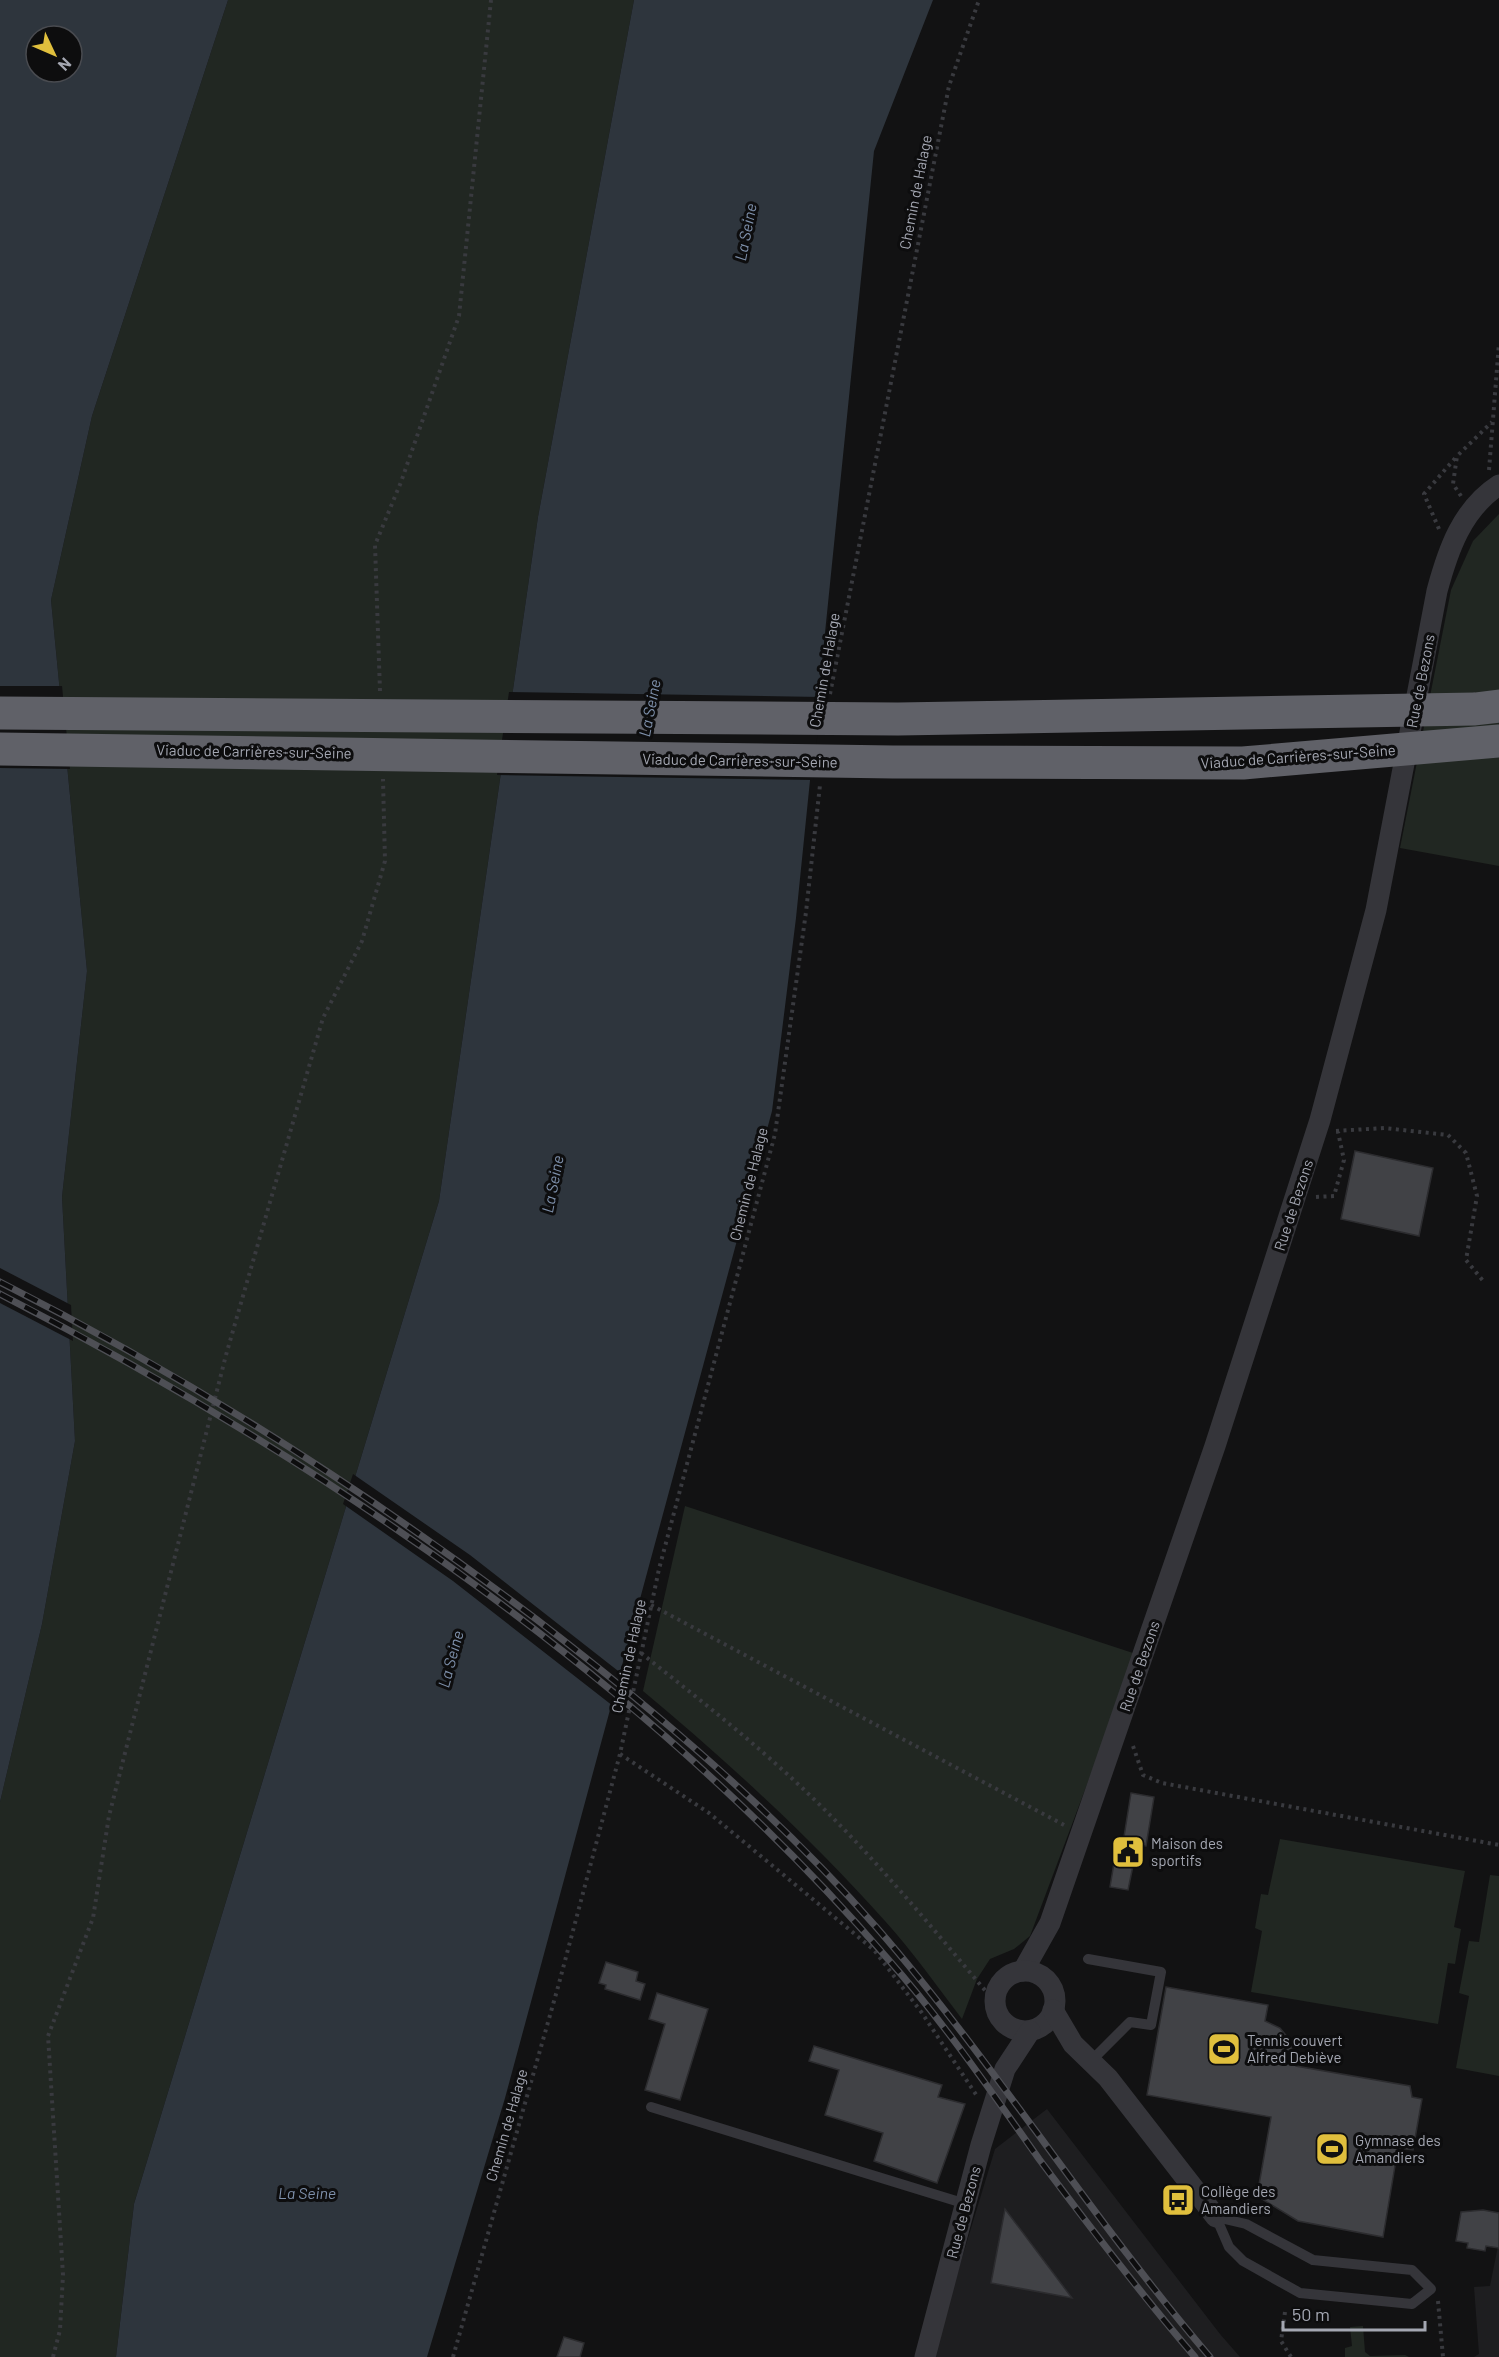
<svg xmlns="http://www.w3.org/2000/svg" width="1499" height="2357" viewBox="0 0 1499 2357" font-family="Barlow,sans-serif">
	<style>
		.built { fill: #1e1e20 }
		.green { fill: #212722 }
		.water { fill: #2e353d; fill-rule: evenodd }
		.pier { fill: #121213 }
		.building { fill: #414246; stroke: #2c2c2f; stroke-width: 1.5 }
		.lines { fill: none; stroke-linecap: round; stroke-linejoin: round }
		.path { stroke: #393a3f; stroke-width: 4; stroke-dasharray: 3 4.5; stroke-linecap: butt }
		.service { stroke: #35353a; stroke-width: 10 }
		.minor { stroke: #35353a; stroke-width: 21 }
		.motorway { stroke: #606168; stroke-width: 33 }
		.rail-casing { stroke: #4e4f55; stroke-width: 7 }
		.rail { stroke: #0d0d0e; stroke-width: 4.5; stroke-dasharray: 14; stroke-linecap: butt }
		.labels { text-anchor: middle; dominant-baseline: central; stroke-width: 6; stroke-linejoin: round; paint-order: stroke }
		.street-label { font-size: 15px; fill: #a4a7b2; stroke: #0d0d0e }
		.poi-label { font-size: 15px; fill: #a4a7b2; stroke: #0d0d0e; text-anchor: start }
		.water-label { font-size: 16px; font-style: italic; fill: #7e90ab; stroke: #0d0d0e }
	</style>
	<rect width="100%" height="100%" fill="#121213"/>
	<g class="built">
		<polygon points="1047,2109 1220,2334 1240,2357 932,2357 995,2149"/>
		<polygon points="1499,2241 1499,2357 1474,2357 1479,2354 1474,2287 1490,2286"/>
	</g>
	<g class="green">
		<polygon points="228,0 634,0 538,517 439,1201 134,2204 116,2357 0,2357 0,1802 42,1624 75,1441 62,1197 87,971 51,600 92,416"/>
		<polygon points="1499,514 1499,866 1400,848 1451,590 1473,541"/>
		<path d="M 685,1506 L 1136,1654 L 1030,1936 L 1014,1949 L 990,1959 L 977,1979 L 962,2019 C 937,1986 913,1952 885,1921 C 811,1838 728,1762 643,1691 Z"/>
		<polygon points="1280,1839 1465,1871 1454,1927 1461,1929 1455,1964 1448,1963 1438,2024 1251,1992 1262,1931 1255,1928 1261,1894 1268,1895"/>
		<polygon points="1490,1875 1499,1876 1499,2076 1456,2068 1469,1996 1459,1993 1469,1941 1479,1942"/>
		<polygon points="1363,2326 1365,2352 1370,2356 1405,2355 1409,2357 1345,2357 1345,2348 1352,2346 1350,2327"/>
	</g>
	<g class="water">
		<path d="M 0,0 L 228,0 L 92,416 L 51,600 L 87,971 L 62,1197 L 75,1441 L 42,1624 L 0,1802 ZM 36,36 L 72,36 L 72,72 L 36,72 Z"/>
		<polygon points="634,0 933,0 874,151 796,918 772,1111 505,2098 427,2357 116,2357 134,2204 439,1201 538,517"/>
	</g>
	<g class="pier">
		<polygon points="0,686 62,686 70,769 0,768"/>
		<polygon points="509,692 821,697 813,780 497,775"/>
		<polygon points="0,1268 71,1305 73,1341 0,1303"/>
		<polygon points="353,1474 470,1555 622,1674 613,1706 453,1581 343,1504"/>
	</g>
	<g class="building">
		<polygon points="1355,1151 1433,1168 1419,1236 1341,1219"/>
		<polygon points="1131,1793 1154,1797 1146,1846 1123,1843"/>
		<polygon points="1115,1857 1134,1861 1128,1890 1110,1887"/>
		<polygon points="606,1962 638,1972 636,1981 645,1984 640,2000 605,1989 606,1985 599,1983"/>
		<polygon points="1166,1987 1268,2005 1265,2021 1280,2028 1289,2039 1296,2066 1410,2086 1412,2097 1422,2099 1413,2150 1398,2148 1383,2237 1298,2221 1257,2196 1271,2117 1147,2095"/>
		<polygon points="657,1993 708,2009 680,2100 645,2090 665,2024 649,2019"/>
		<polygon points="814,2046 942,2085 938,2097 965,2104 937,2183 874,2161 883,2133 825,2115 839,2070 809,2061"/>
		<polygon points="1005,2209 1072,2298 991,2283"/>
		<polygon points="1483,2210 1499,2213 1499,2248 1486,2246 1485,2251 1467,2248 1468,2243 1456,2241 1461,2212"/>
		<polygon points="564,2337 584,2343 580,2357 557,2357"/>
	</g>
	<g class="lines">
		<g class="path">
			<polyline points="1489,470 1499,343"/>
			<polyline points="1461,496 1453,484 1457,456 1492,422"/>
			<polyline points="1439,529 1424,494 1457,456"/>
			<polyline points="380,691 375,545 401,482 459,316 491,0"/>
			<polyline points="830,694 949,86 979,0"/>
			<polyline points="1336,1131 1384,1128 1448,1135 1466,1153 1477,1196 1466,1260 1484,1282"/>
			<polyline points="1316,1197 1334,1196 1344,1160 1338,1132"/>
			<polyline points="651,1605 1064,1825"/>
			<path d="M 641,1653 C 695,1696 749,1738 799,1785 C 870,1851 932,1928 995,2002"/>
			<polyline points="1133,1746 1143,1775 1162,1783 1499,1845"/>
			<polyline points="620,1754 709,1813 874,1950 922,2013 977,2096"/>
			<polyline points="1438,2301 1443,2357"/>
			<polyline points="1285,2312 1281,2341 1291,2357"/>
			<polyline points="53,2357 60,2330 63,2275 48,2036 93,1918 109,1816 226,1355 323,1018 362,941 385,861 383,779"/>
			<polyline points="453,2357 558,1987 620,1754 659,1569 775,1134 806,912 820,785"/>
		</g>
		<g class="service">
			<polyline points="1088,1959 1161,1972 1151,2025 1130,2022 1091,2061"/>
			<polyline points="651,2107 966,2204"/>
			<polygon points="1216,2217 1246,2224 1313,2260 1412,2270 1431,2289 1412,2304 1300,2293 1243,2261 1229,2247"/>
		</g>
		<g class="minor">
			<path d="M 1023,1971 L 1050,1923 L 1215,1446 L 1320,1120 L 1376,910 L 1437,591 C 1448,550 1462,509 1499,485"/>
			<circle cx="1025" cy="2001" r="30"/>
			<polyline points="1053,2010 1073,2044 1108,2078 1216,2217"/>
			<polyline points="925,2357 981,2145 1005,2069 1030,2031"/>
		</g>
		<g class="motorway">
			<polyline points="0,713 898,719 1475,709 1499,706"/>
			<polyline points="0,749 893,762 1243,763 1499,741"/>
		</g>
		<defs>
			<g id="rail">
				<path d="M 0,1282 C 188,1377 368,1492 536,1619 C 657,1712 776,1813 877,1928 C 996,2065 1092,2219 1210,2357"/>
				<path d="M 0,1294 C 320,1458 651,1684 887,1958 C 943,2021 990,2090 1039,2159 C 1089,2226 1140,2293 1195,2357"/>
			</g>
		</defs>
		<use href="#rail" class="rail-casing"/>
		<use href="#rail" class="rail"/>
	</g>
	<defs>
		<symbol id="civic-square" viewBox="-11 -11 22 22"><rect x="-9" y="-9" width="18" height="18" rx="4" fill="#e0bf3d" stroke="#0d0d0e"/><path d="M-.6-6.5H3V-4.5H.6V-3L4-1V1h2V6H-6V1h2V-1L-.6-3ZM-1.2 2.5V6h2.4V2.5Z" fill="#111"/></symbol>
		<symbol id="stadium-square" viewBox="-11 -11 22 22"><rect x="-9" y="-9" width="18" height="18" rx="4" fill="#e0bf3d" stroke="#0d0d0e"/><path d="M0-5a6.5 5 0 1 0 0 10a6.5 5 0 1 0 0-10ZM-3.5-1.8h7v3.6h-7Z" fill="#111"/></symbol>
		<symbol id="bus-square" viewBox="-11 -11 22 22"><rect x="-9" y="-9" width="18" height="18" rx="4" fill="#e0bf3d" stroke="#0d0d0e"/><path d="M-5-6H5V4H4V6H2V4H-2V6H-4V4H-5ZM-3.5-4V0h7V-4ZM-3.5 1.2v1.5H-2V1.2ZM2 1.2v1.5H3.5V1.2Z" fill="#111"/></symbol>
	</defs>
	<g fill-rule="evenodd">
		<use href="#civic-square" x="1109" y="1833" width="38" height="38"/>
		<use href="#stadium-square" x="1205" y="2030" width="38" height="38"/>
		<use href="#stadium-square" x="1313" y="2130" width="38" height="38"/>
		<use href="#bus-square" x="1159" y="2181" width="38" height="38"/>
	</g>
	<g class="labels">
		<g class="street-label">
			<text transform="translate(915 192) rotate(-79)">Chemin de Halage</text>
			<text transform="translate(824 670) rotate(-80)">Chemin de Halage</text>
			<text transform="translate(1420 681) rotate(-79)">Rue de Bezons</text>
			<text transform="translate(254 751) rotate(1)">Viaduc de Carrières-sur-Seine</text>
			<text transform="translate(1298 756) rotate(-4)">Viaduc de Carrières-sur-Seine</text>
			<text transform="translate(740 760) rotate(1)">Viaduc de Carrières-sur-Seine</text>
			<text transform="translate(748 1184) rotate(-76)">Chemin de Halage</text>
			<text transform="translate(1293 1205) rotate(-72)">Rue de Bezons</text>
			<text transform="translate(628 1656) rotate(-78)">Chemin de Halage</text>
			<text transform="translate(1139 1666) rotate(-71)">Rue de Bezons</text>
			<text transform="translate(506 2125) rotate(-74)">Chemin de Halage</text>
			<text transform="translate(963 2212) rotate(-75)">Rue de Bezons</text>
		</g>
		<g class="poi-label">
			<text x="1151" y="1843">Maison des<tspan x="1151" dy="17">sportifs</tspan></text>
			<text x="1247" y="2040">Tennis couvert<tspan x="1247" dy="17">Alfred Debiève</tspan></text>
			<text x="1355" y="2140">Gymnase des<tspan x="1355" dy="17">Amandiers</tspan></text>
			<text x="1201" y="2191">Collège des<tspan x="1201" dy="17">Amandiers</tspan></text>
		</g>
		<g class="water-label">
			<text transform="translate(745 232) rotate(-79)">La Seine</text>
			<text transform="translate(649 708) rotate(-79)">La Seine</text>
			<text transform="translate(552 1184) rotate(-79)">La Seine</text>
			<text transform="translate(450 1659) rotate(-75)">La Seine</text>
			<text x="307" y="2192">La Seine</text>
		</g>
	</g>
	<g transform="translate(54 54) rotate(134)"><circle r="28" fill="#0d0d0e" stroke="#494b50" stroke-width="1.5"/>
	<path d="M0-4.5L10 22L0 15L-10 22Z" fill="#e0bf3d"/>
	<text y="-9" font-size="16" font-weight="bold" text-anchor="middle" fill="#a4a7b2">N</text>
	</g>
	<path d="M1283 2321v9h142v-9" fill="none" stroke="#a4a7b2" stroke-width="3"/>
	<text x="1292" y="2321" font-size="18" fill="#a4a7b2" stroke="#0d0d0e" stroke-width="4.5" paint-order="stroke">50 m</text>
</svg>
